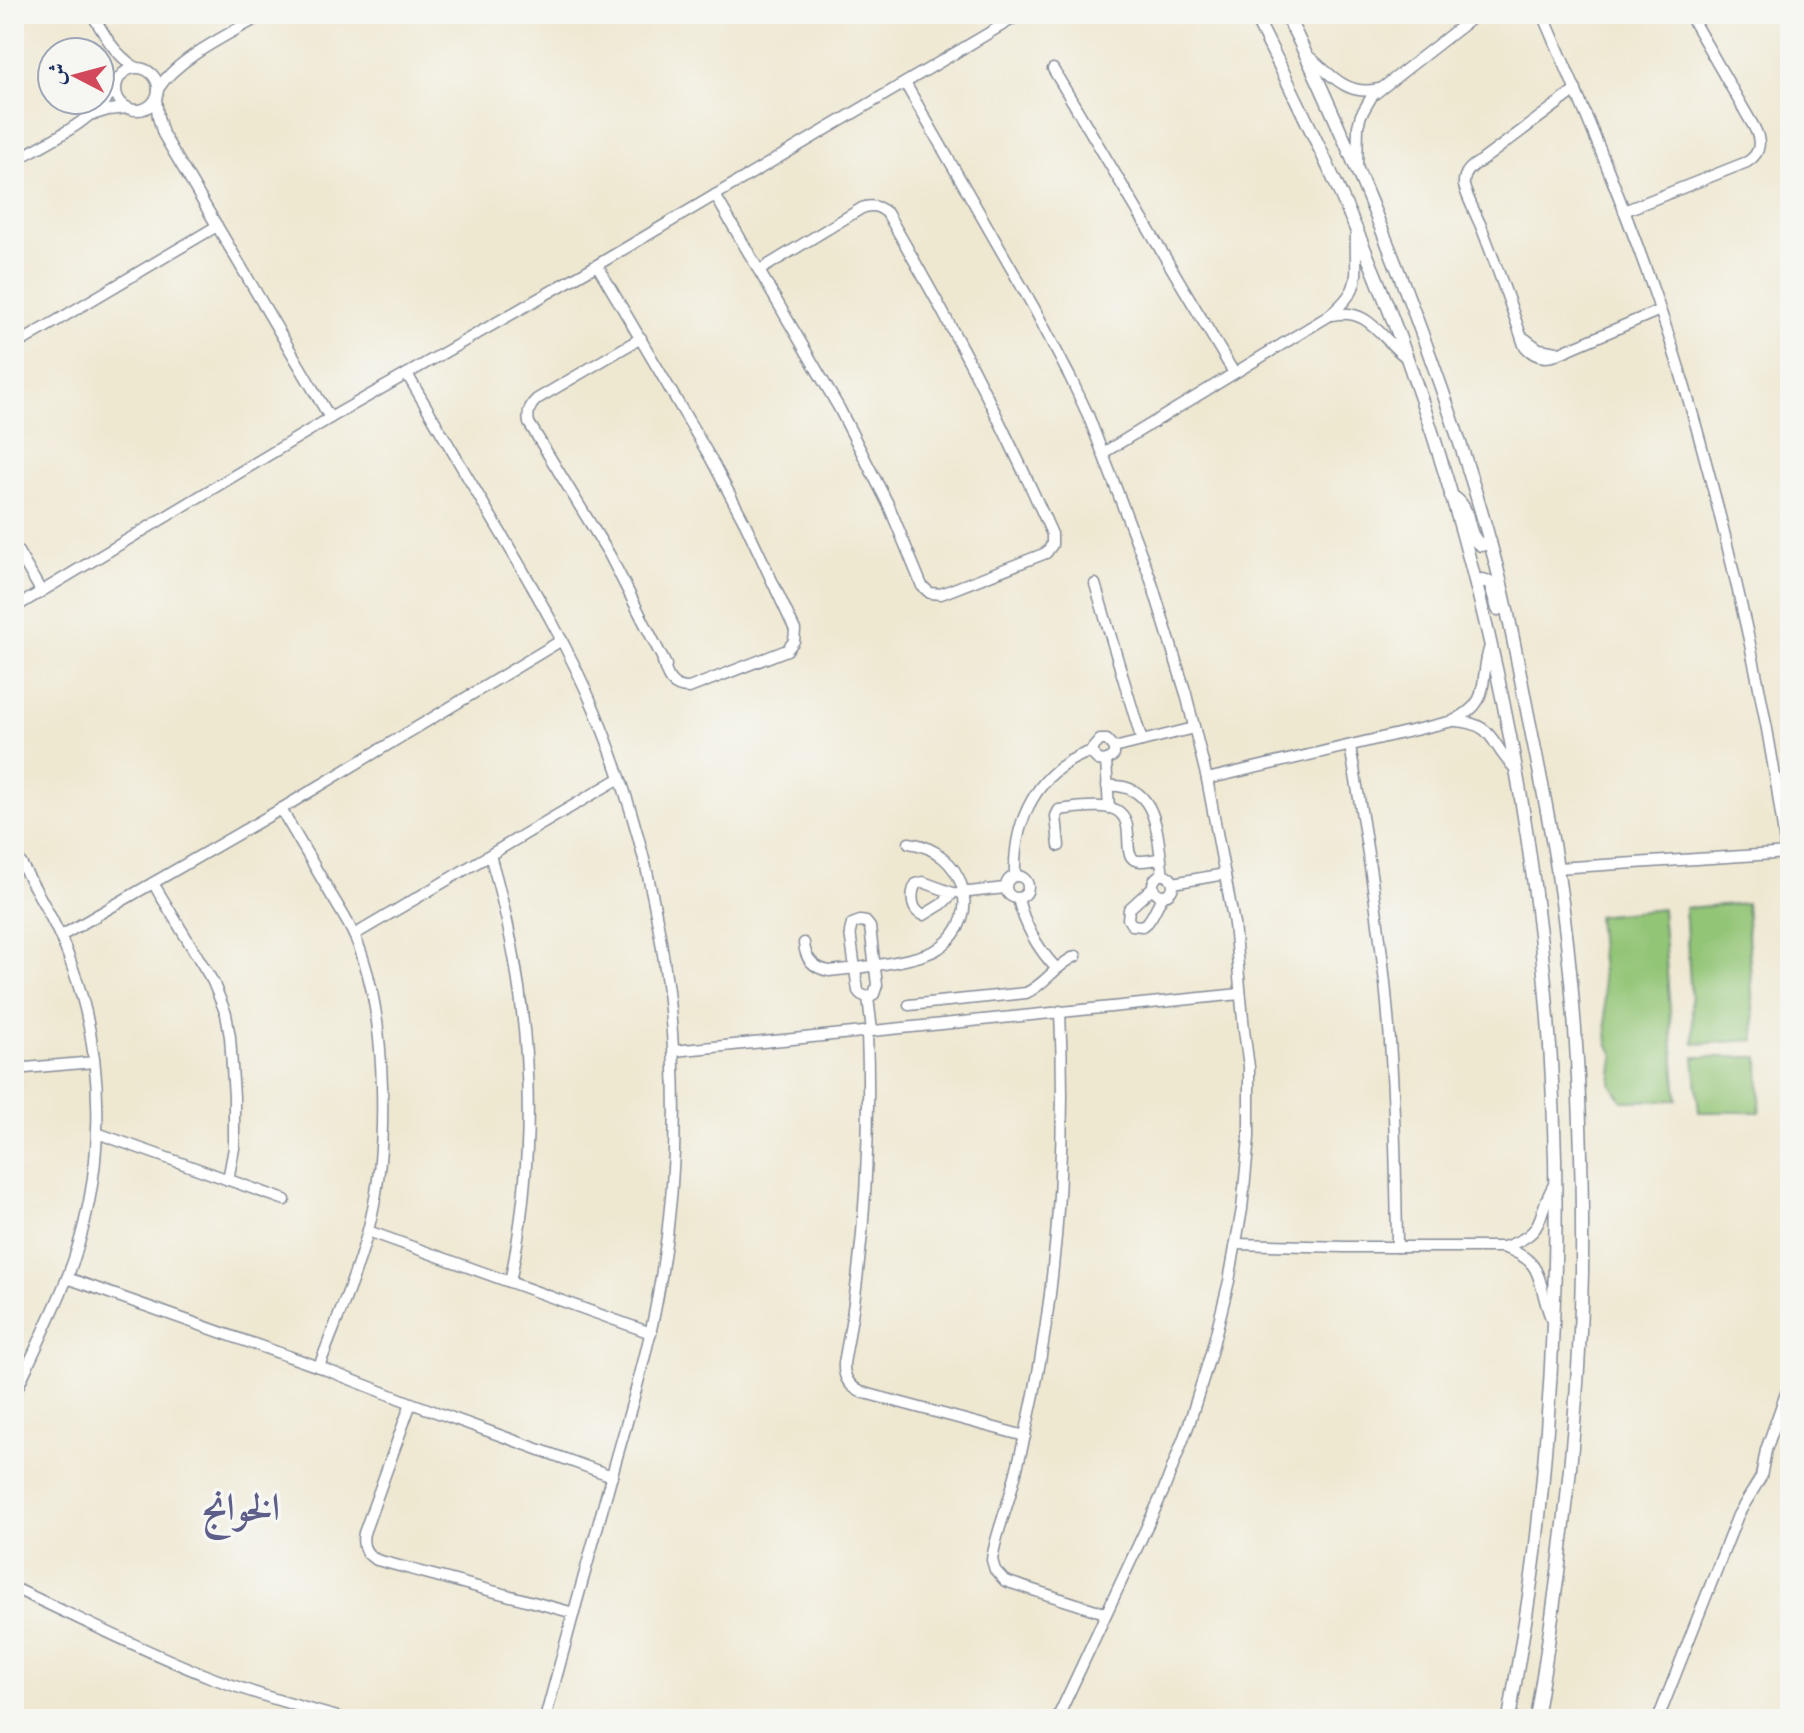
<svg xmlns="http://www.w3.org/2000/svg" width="1804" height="1733" viewBox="0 0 1804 1733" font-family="'IM FELL DW Pica',Amiri,serif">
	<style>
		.green { fill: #93c576; stroke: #577a6a; stroke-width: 2 }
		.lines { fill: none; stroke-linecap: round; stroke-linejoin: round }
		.minor-casing { stroke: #858c98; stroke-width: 13 }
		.tertiary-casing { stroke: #858c98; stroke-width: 15 }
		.minor { stroke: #fff; stroke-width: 10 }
		.tertiary { stroke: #fff; stroke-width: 12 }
		.labels { text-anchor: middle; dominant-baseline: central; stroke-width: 7; stroke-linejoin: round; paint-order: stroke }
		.district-label { font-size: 38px; font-weight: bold; fill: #5e5e8a; stroke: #f6f6f2 }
	</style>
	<rect width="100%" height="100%" fill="#f6f6f2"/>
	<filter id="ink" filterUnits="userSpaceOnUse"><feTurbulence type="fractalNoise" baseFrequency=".0125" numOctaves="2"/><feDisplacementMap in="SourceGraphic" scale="16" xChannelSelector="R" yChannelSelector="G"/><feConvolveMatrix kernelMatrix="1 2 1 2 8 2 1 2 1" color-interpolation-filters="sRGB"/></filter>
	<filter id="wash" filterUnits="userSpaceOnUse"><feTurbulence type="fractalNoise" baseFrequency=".006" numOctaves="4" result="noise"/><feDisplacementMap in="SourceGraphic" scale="32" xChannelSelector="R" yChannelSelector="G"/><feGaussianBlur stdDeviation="1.8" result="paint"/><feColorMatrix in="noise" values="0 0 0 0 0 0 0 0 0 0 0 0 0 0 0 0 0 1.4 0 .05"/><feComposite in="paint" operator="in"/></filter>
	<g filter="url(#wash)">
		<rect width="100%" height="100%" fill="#efe8d1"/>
		<g class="green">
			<polygon points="1746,903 1755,1040 1694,1044 1685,908"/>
			<polygon points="1662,909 1677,1100 1622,1101 1611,1084 1614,1055 1608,1043 1597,916"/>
			<polygon points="1694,1057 1759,1057 1760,1112 1699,1112"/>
		</g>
	</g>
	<g filter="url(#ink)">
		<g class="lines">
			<defs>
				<g id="minor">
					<path d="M 92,14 C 104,34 114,54 135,67"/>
					<path d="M 1543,14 C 1590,123 1636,233 1672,346 C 1698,427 1719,509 1738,591 C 1761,689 1780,789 1790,889"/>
					<path d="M 1307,55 C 1330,73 1346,97 1378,89"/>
					<circle cx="137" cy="89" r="21"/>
					<polyline points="1053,69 1234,373"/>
					<polyline points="905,83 1034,308 1071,379 1088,415 1150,577 1186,694 1207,779 1234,924 1244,1030 1249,1067 1249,1138 1242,1209 1229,1281 1211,1353 1189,1424 1163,1492 1057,1719"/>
					<path d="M 158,89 C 178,57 232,33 264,14"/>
					<path d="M 1576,90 L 1481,161 C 1471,166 1463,173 1464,185 C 1465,193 1477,217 1481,226 C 1496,265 1511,305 1524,345 C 1532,355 1541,359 1553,356 L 1660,310"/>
					<polyline points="156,98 158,117 163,134 330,418"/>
					<polyline points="95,114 108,110 128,108"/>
					<path d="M 14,161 C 47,142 95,121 115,87"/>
					<polyline points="1357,167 1358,126 1361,115 1372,96 1477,14"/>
					<path d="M 715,195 L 839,408 L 889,506 L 922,586 L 930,593 L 941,594 L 1046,553 L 1052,545 L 1052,534 C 1003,423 948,317 887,213 C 879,206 872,204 862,208 L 760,270"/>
					<path d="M 1624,211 L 1747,162 C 1762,153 1761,140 1754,127 L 1689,14"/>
					<path d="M 597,265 L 711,459 L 745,523 L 795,630 L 794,641 L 787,650 L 689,688 C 671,688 667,677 663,662"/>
					<path d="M 1332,315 C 1371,307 1380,339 1407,358"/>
					<path d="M 641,338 L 537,399 C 529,406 527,413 529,423 L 609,554 L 666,665"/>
					<polyline points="1524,338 1539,349 1557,352"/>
					<polyline points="14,346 217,226"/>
					<path d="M 407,374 C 440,430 472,485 505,540 C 538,596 570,651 595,711 C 669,889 693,1086 661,1277 C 651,1343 631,1407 613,1471 C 590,1554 567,1636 545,1719"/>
					<path d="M 1103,453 L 1327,317 C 1366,286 1354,277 1356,233"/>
					<polyline points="14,545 41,591"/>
					<polyline points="1095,584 1142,741"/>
					<polyline points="14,608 330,418 597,265 1021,14"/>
					<path d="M 1455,721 C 1497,723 1490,747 1516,769"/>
					<path d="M 1350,746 C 1364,825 1377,904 1385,983 C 1394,1071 1396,1159 1397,1247"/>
					<polyline points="1114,748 1194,728"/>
					<polyline points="1106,761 1098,760 1093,755 1093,748 1100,740 1107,740 1114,748 1114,755 1106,761 1109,808"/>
					<path d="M 1207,779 L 1453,721 C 1494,701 1478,681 1490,646"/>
					<path d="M 1107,786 C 1160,782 1157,838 1163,875"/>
					<path d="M 281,809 C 297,837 314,865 330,893 C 343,914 356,935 363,958 C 386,1027 388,1147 371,1218 C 360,1268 337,1318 319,1367"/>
					<path d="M 1059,846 L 1056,816 L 1059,810 C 1072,808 1105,804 1116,810 C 1137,821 1121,854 1135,860 C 1142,863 1153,859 1160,859"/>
					<path d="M 14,851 C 35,889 58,925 72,966 C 108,1064 105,1181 67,1278 C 51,1318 32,1356 14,1395"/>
					<path d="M 490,855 C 531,995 540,1139 510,1282"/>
					<polyline points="1557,868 1790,853"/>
					<circle cx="1163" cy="885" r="10"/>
					<circle cx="1017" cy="887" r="11"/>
					<path d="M 1015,876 C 1013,821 1037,769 1092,751"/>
					<path d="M 923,882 L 953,893 L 942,904 L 924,915 C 911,912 910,894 916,884 Z"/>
					<polyline points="153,883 213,982 226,1014 230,1037 234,1097 234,1148 228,1180"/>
					<polyline points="1173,883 1225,874"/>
					<polyline points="1153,887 1129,909 1128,919 1132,925 1142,926 1148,922 1152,916 1163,895"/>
					<polyline points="960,893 1005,888"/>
					<path d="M 1018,899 C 1025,926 1037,948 1056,968"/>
					<path d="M 860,921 L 866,922 L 870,927 L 877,985 L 874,994 C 868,998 862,997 858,991 L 850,932 L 852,924 Z"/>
					<polyline points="354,935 620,778"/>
					<polyline points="61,936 281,809 562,640"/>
					<path d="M 804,943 C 805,959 814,968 829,971 C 853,969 921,961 939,948 C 986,916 963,850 909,843"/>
					<polyline points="868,997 872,1031"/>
					<path d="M 909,1005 L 1026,993 C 1046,984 1054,966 1076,956"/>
					<path d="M 1060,1011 C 1066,1140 1059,1267 1034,1394 C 1027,1428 1019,1462 1010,1495 C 1004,1516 995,1538 992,1560 L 995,1570 L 1005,1581 L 1105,1613"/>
					<path d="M 867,1031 C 871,1143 865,1253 844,1363 C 843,1377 849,1386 861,1392 L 1025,1436"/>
					<polyline points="674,1051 1240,994"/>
					<polyline points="14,1069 94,1062"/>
					<polyline points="97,1133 285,1200"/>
					<polyline points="368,1231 651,1333"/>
					<path d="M 1237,1244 L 1344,1247 L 1502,1247 C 1547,1261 1536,1282 1551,1318"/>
					<path d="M 1504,1247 C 1550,1232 1534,1216 1555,1183"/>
					<polyline points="67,1278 319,1367 411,1403 612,1476"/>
					<path d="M 411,1403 L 364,1533 C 361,1546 366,1555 377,1560 L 574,1613"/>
					<path d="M 14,1588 C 79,1618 143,1651 210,1677 C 254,1694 300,1707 345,1719"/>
					<polyline points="1658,1719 1738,1515 1761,1477 1766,1450 1790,1382"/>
				</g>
				<g id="tertiary">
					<path d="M 1254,14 C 1311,127 1366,242 1408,361 C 1517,668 1568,999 1553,1324 C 1550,1401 1544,1477 1535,1553 C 1528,1609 1518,1664 1509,1719"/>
					<path d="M 1286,14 C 1323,87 1355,163 1386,240 C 1427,343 1465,449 1494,557 C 1509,610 1518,666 1529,720 C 1539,769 1549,818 1557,868 C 1578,1001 1583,1138 1582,1272 C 1579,1423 1561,1571 1536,1719"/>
					<path d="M 1451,496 C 1474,507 1463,534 1481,545 L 1490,542"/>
					<polyline points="1476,586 1482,580 1490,582 1498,609"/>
				</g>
			</defs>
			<use href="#minor" class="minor-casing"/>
			<use href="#tertiary" class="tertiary-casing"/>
			<use href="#minor" class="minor"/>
			<use href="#tertiary" class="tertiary"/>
		</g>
	</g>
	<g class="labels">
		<g class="district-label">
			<text x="241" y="1509">الخوانج</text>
		</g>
	</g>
	<rect width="1804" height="1733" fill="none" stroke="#f6f6f2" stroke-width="48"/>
	<g transform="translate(76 76) rotate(276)"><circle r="38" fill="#f6f6f2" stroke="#9ea6b7" stroke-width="2"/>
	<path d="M0-6L14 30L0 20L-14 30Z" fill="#d1495b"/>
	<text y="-12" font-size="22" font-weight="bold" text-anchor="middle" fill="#1b2f5e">ش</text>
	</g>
</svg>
